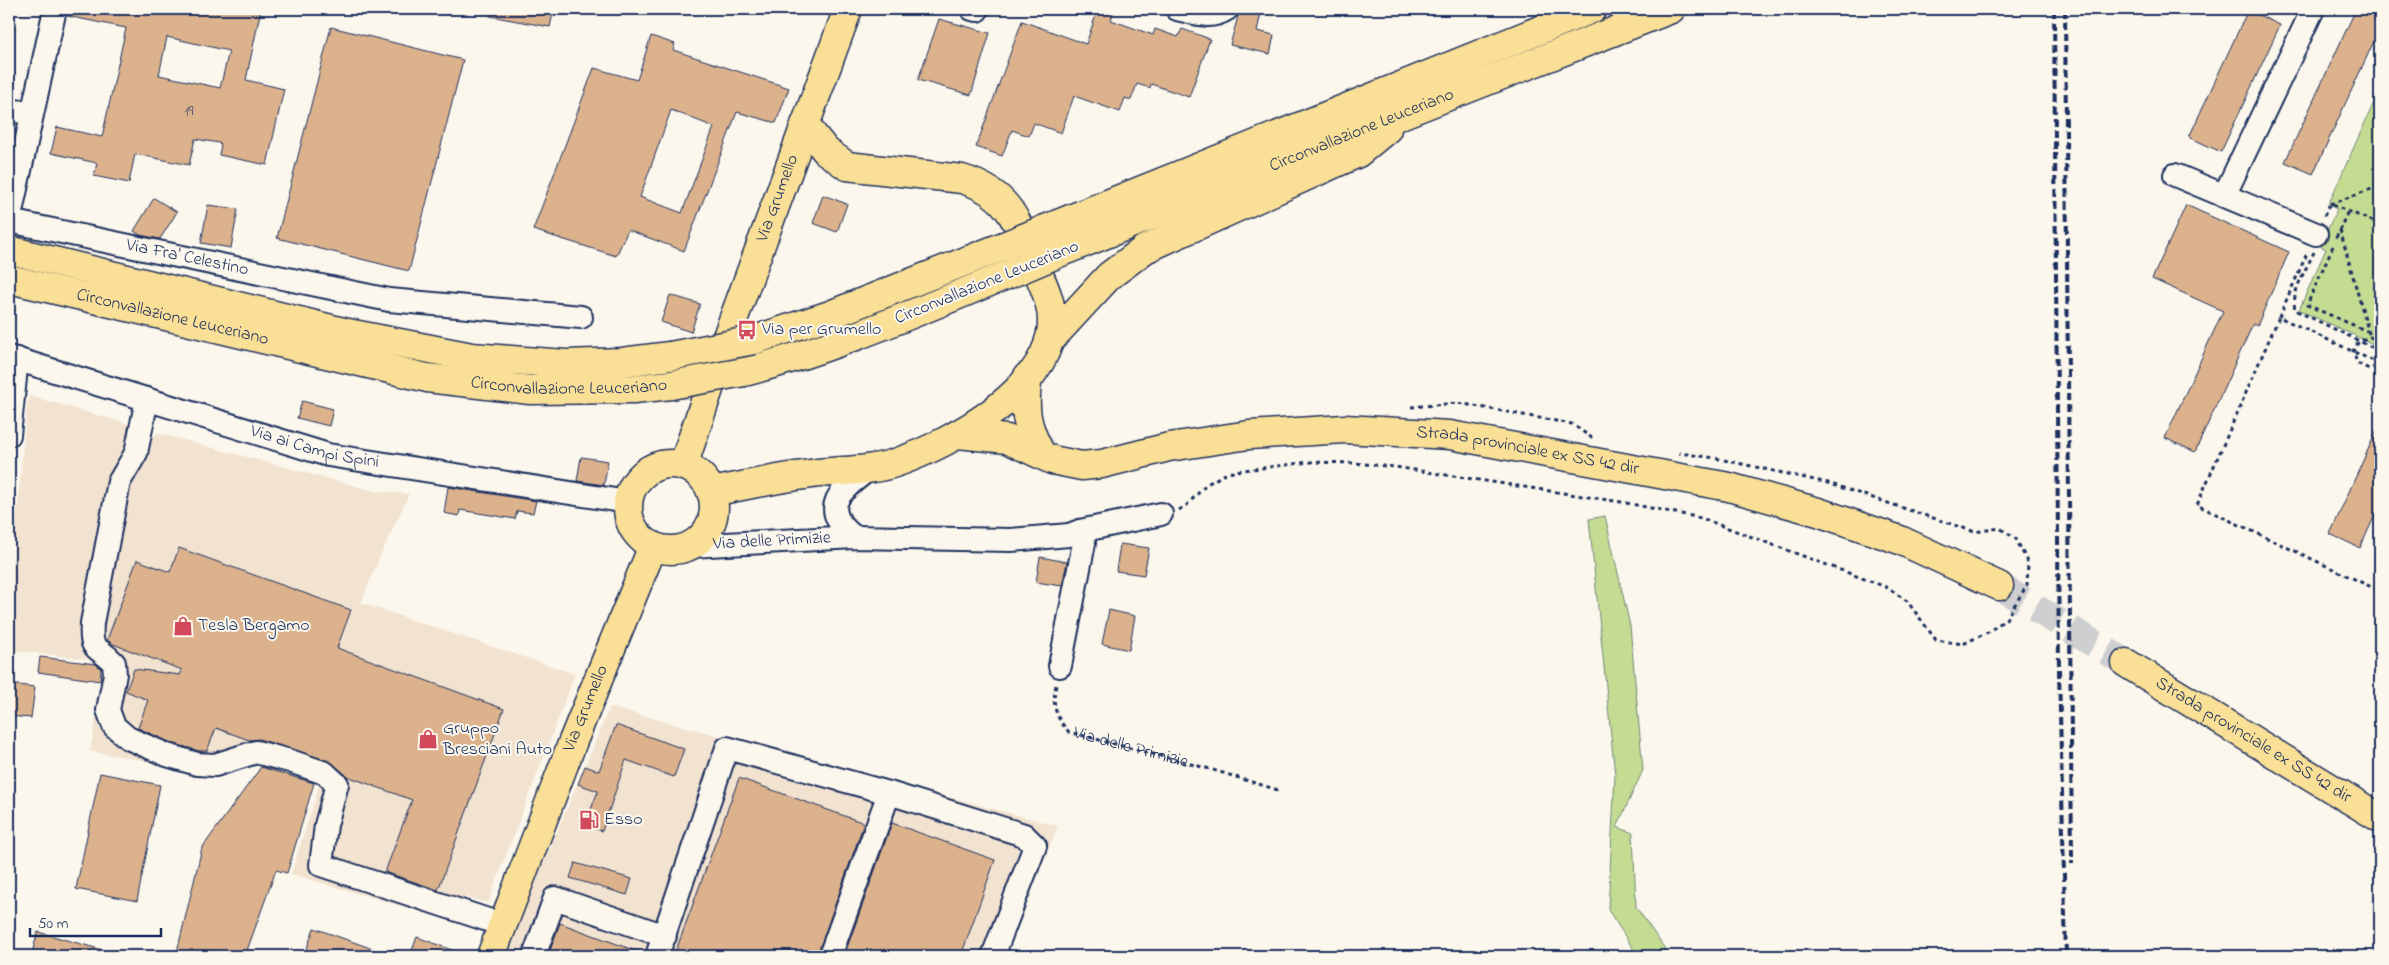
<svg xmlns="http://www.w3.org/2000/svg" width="2389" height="965" viewBox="0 0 2389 965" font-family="'Indie Flower',sans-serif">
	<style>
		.built { fill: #f2e2d0 }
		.green { fill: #c4dc92; stroke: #708678 }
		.building { fill: #dcb28d; stroke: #1b2f5e; fill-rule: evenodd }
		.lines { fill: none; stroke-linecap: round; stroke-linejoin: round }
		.major-tunnel { stroke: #cecfd0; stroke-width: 28; stroke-dasharray: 28 14; stroke-linecap: butt }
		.minor-casing { stroke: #1b2f5e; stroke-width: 26 }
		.major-casing { stroke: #1b2f5e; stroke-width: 31 }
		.highway-casing { stroke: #1b2f5e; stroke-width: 31 }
		.path { stroke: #1b2f5e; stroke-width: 3; stroke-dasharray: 4 4; stroke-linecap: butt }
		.minor { stroke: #fbf7ec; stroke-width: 22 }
		.major { stroke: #fadf96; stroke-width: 28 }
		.highway { stroke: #fadf96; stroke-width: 28 }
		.rail { stroke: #1b2f5e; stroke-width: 4; stroke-dasharray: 8 4; stroke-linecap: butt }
		.highway-bridge-casing { stroke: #1b2f5e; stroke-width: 31; stroke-linecap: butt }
		.highway-bridge { stroke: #fadf96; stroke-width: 28 }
		.labels { text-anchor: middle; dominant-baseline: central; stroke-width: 4; stroke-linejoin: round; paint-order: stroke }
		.number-label { font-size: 15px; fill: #4b506a }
		.street-label { font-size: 18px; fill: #1b2f5e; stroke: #fbf7ec }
		.poi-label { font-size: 18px; fill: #1b2f5e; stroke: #fbf7ec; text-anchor: start }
	</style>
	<rect width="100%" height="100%" fill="#fbf7ec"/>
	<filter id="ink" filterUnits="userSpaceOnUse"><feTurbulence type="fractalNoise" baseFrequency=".02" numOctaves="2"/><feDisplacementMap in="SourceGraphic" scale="10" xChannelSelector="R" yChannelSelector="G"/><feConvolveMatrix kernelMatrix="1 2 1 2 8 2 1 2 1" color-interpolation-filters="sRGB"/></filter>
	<g filter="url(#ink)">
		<g class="built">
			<polygon points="30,396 129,424 130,435 150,441 157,433 374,491 409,494 381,554 361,603 575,674 488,903 466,897 459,923 291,874 322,777 262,756 213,773 90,751 107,661 9,650 9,600 27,405"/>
			<polygon points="610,707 1058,826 1005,956 504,956"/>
		</g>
		<g class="green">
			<polygon points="2380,89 2380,347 2299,310 2326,249 2320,246 2337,209 2328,205"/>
			<polygon points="1605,516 1630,626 1643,770 1617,827 1633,833 1636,907 1670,956 1638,956 1608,910 1615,775 1589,519"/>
		</g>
		<g class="building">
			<path d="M 68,9 L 261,9 L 246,80 L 284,89 L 267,165 L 219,155 L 221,145 L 219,143 L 195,139 L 189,165 L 135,154 L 129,183 L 94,176 L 97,163 L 51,153 L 57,127 L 102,137 L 126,28 L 67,16 ZM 167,37 L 229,51 L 220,88 L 159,75 Z"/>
			<polygon points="491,9 554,9 550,27 490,16"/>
			<polygon points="1098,9 1114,9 1111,20 1153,35 1155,29 1178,37 1182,29 1210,39 1189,97 1151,84 1150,88 1137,84 1131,100 1125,98 1120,112 1074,96 1061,133 1034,123 1029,136 1012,130 1002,156 976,147 1022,21 1086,44"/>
			<polygon points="1240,9 1262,9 1257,31 1274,35 1270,54 1230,45"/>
			<polygon points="2356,9 2380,9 2380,28 2313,174 2285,162"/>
			<polygon points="2248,10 2280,25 2221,152 2189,137"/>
			<polygon points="939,19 990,33 971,95 918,80"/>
			<polygon points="331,27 463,60 409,271 277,238"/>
			<path d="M 651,36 L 675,44 L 673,50 L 789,88 L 776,123 L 737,112 L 684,251 L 628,230 L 616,256 L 533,230 L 594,68 L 637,80 ZM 671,110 L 714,127 L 682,213 L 640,197 Z"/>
			<polygon points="823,195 847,204 837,232 813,223"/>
			<polygon points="154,198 177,212 160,239 140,235 134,231"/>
			<polygon points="208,205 238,209 231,248 201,243"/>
			<polygon points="2186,205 2289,252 2257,326 2253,324 2195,452 2165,438 2223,311 2152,279"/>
			<polygon points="670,295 700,304 691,332 661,322"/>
			<polygon points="302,401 333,409 329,426 297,418"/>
			<polygon points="2380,423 2380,504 2360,548 2330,534"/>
			<polygon points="581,457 608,461 604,485 577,481"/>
			<polygon points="448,487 536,501 533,513 517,511 515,519 460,510 459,516 444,513"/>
			<polygon points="1120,544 1149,548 1144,575 1116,571"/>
			<polygon points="179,548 351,610 337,648 504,709 438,890 385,872 412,800 347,776 329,761 259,739 249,740 216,728 207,751 199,751 172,743 138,728 148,700 126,691 134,669 180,675 182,670 113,644 107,640 137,560 170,572"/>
			<polygon points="1040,557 1067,562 1062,586 1036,582"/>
			<polygon points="1109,610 1135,616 1129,650 1102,644"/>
			<polygon points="40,657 96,664 101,669 100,681 38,672"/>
			<polygon points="9,684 35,687 31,718 9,716"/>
			<polygon points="616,725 684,749 674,777 626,760 602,831 585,825 598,791 578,784 585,766 599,771"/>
			<polygon points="261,767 314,783 287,873 276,870 245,956 176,956 202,848"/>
			<polygon points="100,773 160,785 137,901 76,889"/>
			<polygon points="739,778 864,823 817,956 674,956"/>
			<polygon points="892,823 995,860 961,956 844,956"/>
			<polygon points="575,863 632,879 627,895 570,878"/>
			<polygon points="560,923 644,954 644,956 548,956"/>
			<polygon points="314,928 387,954 386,956 304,956"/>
			<polygon points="38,932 110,952 109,956 31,956"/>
			<polygon points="417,937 465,955 465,956 410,956"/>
		</g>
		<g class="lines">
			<polyline class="major-tunnel" points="1999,586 2126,663"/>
			<defs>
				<g id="minor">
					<path id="s2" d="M 55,9 L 9,221 L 389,300 L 581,317"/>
					<polyline points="972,9 977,10"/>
					<path d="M 1177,9 C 1196,13 1210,20 1227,9"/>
					<polyline points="9,111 32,112"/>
					<polyline points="2175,175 2316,234"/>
					<polyline points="2224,196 2313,9"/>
					<path id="s3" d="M 9,357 L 328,455 L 628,502"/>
					<path d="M 147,399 L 136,453 L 119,482 L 92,623 C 90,653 96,644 114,663 L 115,674 L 108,710 L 114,726 L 128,738 L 167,755 L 197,764 L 215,765 L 256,752 L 290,761 L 325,773 L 337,784 L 326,825 L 321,865 L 503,925"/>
					<polyline points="9,435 17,359"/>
					<polyline points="1080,531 1161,514"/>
					<path d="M 854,537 C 815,506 844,488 872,467"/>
					<path id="s4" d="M 690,546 L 854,537 L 1011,540 L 1069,535 L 1080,531 L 1084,543 L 1060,666"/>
					<polyline points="534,956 555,898 665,936"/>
					<polyline points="657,956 727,748 889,793 1024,835 1035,846 993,956"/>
					<polyline points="830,956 889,793"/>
				</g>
				<g id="major">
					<path d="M 1028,376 C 1023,409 1026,426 1041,454"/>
					<path id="s5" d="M 958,434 L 1007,439 L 1052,460 L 1082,466 L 1102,464 L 1169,447 L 1249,435 L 1345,429 L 1450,435 L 1729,487 L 1818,512 L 1900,540 L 1999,586"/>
					<circle cx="671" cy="507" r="43"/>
					<path id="s6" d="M 683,466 L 725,342 L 848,9"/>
					<path d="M 711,492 C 744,486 778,478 811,474 C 840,470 870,472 898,462 C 952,443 1052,388 1052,321 C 1052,304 1044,286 1037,270 C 1018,226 1013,194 962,179 L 847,166 L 826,151 L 805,125"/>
					<path id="s7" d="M 2126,663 L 2380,818"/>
					<path id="s8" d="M 491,956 L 573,741 L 653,546"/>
				</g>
				<g id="highway">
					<polyline points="1043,230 1592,9"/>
					<polyline points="9,250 348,333 472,357 566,364 622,362 670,356"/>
					<path id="s9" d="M 1054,255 L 1408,112 L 1671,9"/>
					<path id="s10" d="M 9,279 L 427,378 L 530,390 L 634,389 L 671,385"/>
					<polyline points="754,340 830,315 1004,246"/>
					<polyline points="1049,341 1109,276 1145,249 1358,153 1387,129"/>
					<path d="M 744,372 C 837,348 925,308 1014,272"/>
				</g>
			</defs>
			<use href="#minor" class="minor-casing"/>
			<use href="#major" class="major-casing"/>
			<use href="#highway" class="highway-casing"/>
			<g class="path">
				<polyline points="2330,204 2380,186"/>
				<polyline points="2324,216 2330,204 2380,224"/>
				<polyline points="2340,230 2370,337"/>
				<polyline points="2336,238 2348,211"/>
				<polyline points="2333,246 2307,305 2367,331"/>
				<path d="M 2314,252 C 2306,270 2291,291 2295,310 L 2380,351"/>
				<polyline points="2279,317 2308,251"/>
				<polyline points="2380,342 2370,337 2359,341 2353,351 2357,363 2369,369 2380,365"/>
				<polyline points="2380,364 2279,317 2197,505 2380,591"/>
				<polyline points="1411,407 1458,403 1572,424 1592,438"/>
				<polyline points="1179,510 1186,506 1207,484 1223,475 1236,471 1310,462 1354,463 1395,467 1621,502 1701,518 1886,587 1907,601 1936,640 1963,644 1988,632 2006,619 2027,585 2028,563 2016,539 2000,528 1975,532 1828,483 1715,458 1679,453"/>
				<path id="s1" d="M 1056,685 C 1052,705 1055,717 1069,732 L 1210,769 L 1278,790"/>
			</g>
			<use href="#minor" class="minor"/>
			<use href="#major" class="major"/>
			<use href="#highway" class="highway"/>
			<g class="rail">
				<polyline points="2054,9 2059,671 2066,956"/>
				<polyline points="2065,9 2072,864"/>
			</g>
			<defs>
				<g id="highway-bridge">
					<polyline points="1004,246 1043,230"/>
					<polyline points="1014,272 1054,255"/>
					<polyline points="670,356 754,340"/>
					<polyline points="671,385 744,372"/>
				</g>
			</defs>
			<use href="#highway-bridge" class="highway-bridge-casing"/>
			<use href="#highway-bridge" class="highway-bridge"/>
		</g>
	</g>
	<defs>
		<symbol id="bus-bare" viewBox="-9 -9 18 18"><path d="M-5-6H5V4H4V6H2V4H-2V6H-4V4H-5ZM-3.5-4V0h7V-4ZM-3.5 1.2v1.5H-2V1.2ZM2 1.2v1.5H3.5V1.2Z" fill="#d1495b" stroke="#fbf7ec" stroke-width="2.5" paint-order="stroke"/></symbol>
		<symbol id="shop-bare" viewBox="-9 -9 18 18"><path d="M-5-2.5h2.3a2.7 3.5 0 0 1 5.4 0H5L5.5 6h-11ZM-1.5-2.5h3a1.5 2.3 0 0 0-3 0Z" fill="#d1495b" stroke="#fbf7ec" stroke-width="2.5" paint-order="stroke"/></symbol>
		<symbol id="fuel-bare" viewBox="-9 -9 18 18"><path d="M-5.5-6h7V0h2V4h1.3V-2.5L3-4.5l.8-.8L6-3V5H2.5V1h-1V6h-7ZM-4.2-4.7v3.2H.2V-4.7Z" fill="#d1495b" stroke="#fbf7ec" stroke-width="2.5" paint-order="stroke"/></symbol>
	</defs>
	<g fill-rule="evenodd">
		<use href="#bus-bare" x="733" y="316" width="28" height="28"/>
		<use href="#shop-bare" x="169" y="612" width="28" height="28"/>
		<use href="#shop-bare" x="414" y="725" width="28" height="28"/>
		<use href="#fuel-bare" x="575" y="806" width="28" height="28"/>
	</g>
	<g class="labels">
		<g class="number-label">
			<text x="189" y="111">19</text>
		</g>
		<g class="street-label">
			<text stroke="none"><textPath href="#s9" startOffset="332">Circonvallazione Leuceriano</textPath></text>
			<text stroke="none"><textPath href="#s6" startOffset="284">Via Grumello</textPath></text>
			<text stroke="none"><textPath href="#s2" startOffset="399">Via Fra' Celestino</textPath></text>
			<text transform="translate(987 283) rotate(-22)">Circonvallazione Leuceriano</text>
			<text stroke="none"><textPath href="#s10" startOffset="168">Circonvallazione Leuceriano</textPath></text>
			<text stroke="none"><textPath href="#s10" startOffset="572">Circonvallazione Leuceriano</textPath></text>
			<text stroke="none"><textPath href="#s3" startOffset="319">Via ai Campi Spini</textPath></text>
			<text stroke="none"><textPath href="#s5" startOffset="580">Strada provinciale ex SS 42 dir</textPath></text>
			<text stroke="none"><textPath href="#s4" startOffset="82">Via delle Primizie</textPath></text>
			<text stroke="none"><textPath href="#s8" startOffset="265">Via Grumello</textPath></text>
			<text stroke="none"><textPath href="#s7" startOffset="149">Strada provinciale ex SS 42 dir</textPath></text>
			<text stroke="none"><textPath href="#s1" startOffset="115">Via delle Primizie</textPath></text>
		</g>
		<g class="poi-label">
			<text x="762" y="330">Via per Grumello</text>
			<text x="198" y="626">Tesla Bergamo</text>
			<text x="443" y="729">Gruppo<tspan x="443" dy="21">Bresciani Auto</tspan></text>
			<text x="604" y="820">Esso</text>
		</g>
	</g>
	<rect width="2389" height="965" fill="none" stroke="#fbf7ec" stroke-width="30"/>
	<rect x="15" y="15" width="2359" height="935" fill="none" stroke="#1b2f5e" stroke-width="2" filter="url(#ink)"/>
	<path d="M30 928v8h131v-8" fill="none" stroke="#1b2f5e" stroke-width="2.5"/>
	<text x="38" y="928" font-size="15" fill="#1b2f5e" stroke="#fbf7ec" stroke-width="4" paint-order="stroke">50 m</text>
</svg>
